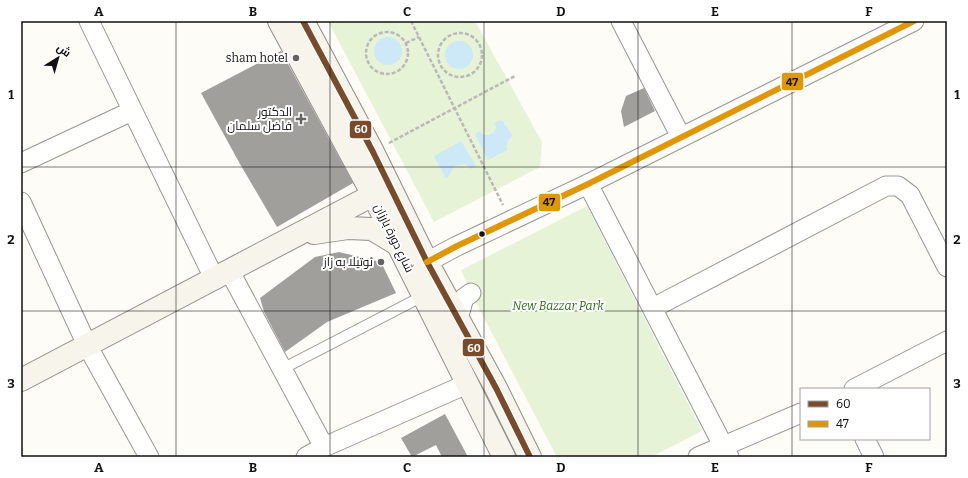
<svg xmlns="http://www.w3.org/2000/svg" width="968" height="478" viewBox="0 0 968 478" font-family="Bitter,Cairo,serif">
	<style>
		.green { fill: #e7f3d7 }
		.water { fill: #cde8f7 }
		.building { fill: #a19f9c }
		.lines { fill: none; stroke-linecap: round; stroke-linejoin: round }
		.lane-casing { stroke: #979795; stroke-width: 12 }
		.street-casing { stroke: #979795; stroke-width: 21 }
		.secondary-casing { stroke: #8e8d8b; stroke-width: 24 }
		.path { stroke: #b9b9b8; stroke-width: 2.5; stroke-dasharray: 4 2; stroke-linecap: butt }
		.lane { stroke: #fffffe; stroke-width: 10 }
		.street { stroke: #fffffe; stroke-width: 19 }
		.secondary { stroke: #f6f4eb; stroke-width: 22 }
		.bus-1-casing { stroke: #fff; stroke-width: 9 }
		.bus-2-casing { stroke: #fff; stroke-width: 9 }
		.bus-1 { stroke: #7a4b2a; stroke-width: 6 }
		.bus-2 { stroke: #e09702; stroke-width: 6 }
		.grid { fill: none; stroke: #111; stroke-width: 1; stroke-opacity: 0.55 }
		.poi-dot { fill: #646362; stroke: #fff; stroke-width: 1.5 }
		.bus-dot { fill: #111; stroke: #fff; stroke-width: 1.5 }
		.labels { text-anchor: middle; dominant-baseline: central; stroke-width: 4; stroke-linejoin: round; paint-order: stroke }
		.poi-label { font-size: 12px; fill: #111; stroke: #fff; text-anchor: end }
		.street-label { font-size: 12px; fill: #111; stroke: #fff }
		.park-label { font-size: 12px; font-style: italic; fill: #2f6b1f; stroke: #fff }
		.line-badge { stroke: #fff; stroke-width: 1.5 }
		.badge-label { font-size: 11px; text-anchor: middle; font-weight: bold; fill: #fff }
		.pale-badge-label { font-size: 11px; text-anchor: middle; font-weight: bold; fill: #111 }
		.neatline { fill: none; stroke: #111; stroke-width: 1.5 }
		.grid-label { font-size: 13px; text-anchor: middle; font-weight: bold; fill: #111 }
	</style>
	<rect width="100%" height="100%" fill="#fdfcf7"/>
	<g class="green">
		<polygon points="328,21 475,21 542,142 540,167 434,222"/>
		<polygon points="587,206 702,431 651,457 557,457 474,299 461,270"/>
	</g>
	<g class="water">
		<circle cx="388" cy="51" r="14"/>
		<circle cx="459" cy="55" r="14"/>
		<path d="M 502,120 L 513,136 C 507,140 506,144 507,150 L 488,160 L 475,134 L 480,131 L 484,135 L 489,135 L 494,132 L 496,128 L 495,122 Z"/>
		<path d="M 461,141 L 476,166 L 471,169 L 466,164 C 449,165 454,171 446,179 L 434,156 Z"/>
	</g>
	<g class="building">
		<polygon points="281,51 353,183 277,227 240,164 201,93"/>
		<polygon points="644,88 655,111 624,127 621,111 626,96"/>
		<polygon points="339,252 381,262 396,293 327,322 285,352 264,312 260,298 315,257"/>
		<polygon points="445,414 468,457 442,457 436,445 412,457 401,438"/>
	</g>
	<g class="lines">
		<defs>
			<polyline id="lane" points="282,369 423,296"/>
			<g id="street">
				<polyline points="89,21 214,278"/>
				<polyline points="621,21 681,137"/>
				<polyline points="21,163 132,111"/>
				<polyline points="588,184 729,457"/>
				<polyline points="21,202 87,345 149,457"/>
				<polyline points="427,262 457,246 588,184 914,21"/>
				<polyline points="229,270 324,447"/>
				<polyline points="653,308 886,186 898,186 910,195 947,267"/>
				<polyline points="458,318 464,298 471,293"/>
				<polyline points="854,389 947,341"/>
				<polyline points="865,439 874,457"/>
				<polyline points="306,457 324,447 467,384"/>
				<polyline points="698,457 801,413"/>
			</g>
			<g id="secondary">
				<polyline points="279,21 373,195 504,457"/>
				<polyline points="303,21 373,152 427,262 496,388 530,457"/>
				<polyline points="314,233 348,228 372,229 397,244"/>
				<polyline points="21,380 373,195"/>
			</g>
		</defs>
		<use href="#lane" class="lane-casing"/>
		<use href="#street" class="street-casing"/>
		<use href="#secondary" class="secondary-casing"/>
		<g class="path">
			<polyline points="411,21 503,205"/>
			<circle cx="387" cy="53" r="21"/>
			<circle cx="460" cy="55" r="22"/>
			<polyline points="406,43 419,37"/>
			<polyline points="389,143 515,76"/>
		</g>
		<use href="#lane" class="lane"/>
		<use href="#street" class="street"/>
		<use href="#secondary" class="secondary"/>
		<defs>
			<polyline id="bus-1" points="303,21 373,152 427,262 496,388 530,457"/>
			<polyline id="bus-2" points="427,262 457,246 588,184 914,21"/>
		</defs>
		<use href="#bus-1" class="bus-1-casing"/>
		<use href="#bus-2" class="bus-2-casing"/>
		<use href="#bus-1" class="bus-1"/>
		<use href="#bus-2" class="bus-2"/>
	</g>
	<path class="grid" d="M 176,21 L 176,457M 330,21 L 330,457M 484,21 L 484,457M 638,21 L 638,457M 792,21 L 792,457M 21,167 L 947,167M 21,311 L 947,311"/>
	<g class="poi-dot">
		<circle cx="296" cy="58" r="4"/>
		<path d="M299 113h4v4h4v4h-4v4h-4v-4h-4v-4h4z"/>
		<circle cx="381" cy="262" r="4"/>
	</g>
	<circle class="bus-dot" cx="482" cy="234" r="3.5"/>
	<g class="labels">
		<g class="poi-label">
			<text x="288" y="58">sham hotel</text>
			<text x="292" y="112">الدكتور<tspan x="292" dy="14">فاضل سلمان</tspan></text>
			<text x="373" y="262">ئوتيلا به زاز</text>
		</g>
		<g class="street-label">
			<text transform="translate(394 238) rotate(64)">شارع دورة بارزان</text>
		</g>
		<g class="park-label">
			<text x="558" y="306">New Bazzar Park</text>
		</g>
	</g>
	<g class="line-badge">
		<rect x="781" y="72" width="23" height="19" rx="4" fill="#e09702"/>
		<rect x="349" y="120" width="23" height="19" rx="4" fill="#7a4b2a"/>
		<rect x="538" y="193" width="23" height="19" rx="4" fill="#e09702"/>
		<rect x="462" y="338" width="23" height="19" rx="4" fill="#7a4b2a"/>
	</g>
	<g class="badge-label">
		<text x="361" y="133">60</text>
		<text x="474" y="352">60</text>
	</g>
	<g class="pale-badge-label">
		<text x="792" y="86">47</text>
		<text x="549" y="206">47</text>
	</g>
	<rect width="968" height="478" fill="none" stroke="#ffffff" stroke-width="44"/>
	<rect x="800" y="388" width="130" height="52" fill="#ffffff" stroke="#a0a0a0"/>
	<rect x="808" y="401" width="20" height="6" fill="#7a4b2a" stroke="#a0a0a0"/>
	<text x="836" y="408" font-size="12" fill="#111111">60</text>
	<rect x="808" y="421" width="20" height="6" fill="#e09702" stroke="#a0a0a0"/>
	<text x="836" y="428" font-size="12" fill="#111111">47</text>
	<g transform="translate(58 58) rotate(37)" stroke="#ffffff" stroke-width="3" paint-order="stroke">
	<path d="M0-3L7 15L0 10L-7 15Z" fill="#111111"/>
	<text y="-6" font-size="11" font-weight="bold" text-anchor="middle" fill="#111111">ش</text>
	</g>
	<rect x="22" y="22" width="924" height="434" class="neatline"/>
	<g class="grid-label">
		<text x="99" y="16">A</text>
		<text x="253" y="16">B</text>
		<text x="407" y="16">C</text>
		<text x="561" y="16">D</text>
		<text x="715" y="16">E</text>
		<text x="869" y="16">F</text>
		<text x="11" y="99">1</text>
		<text x="957" y="99">1</text>
		<text x="11" y="244">2</text>
		<text x="957" y="244">2</text>
		<text x="11" y="388">3</text>
		<text x="957" y="388">3</text>
		<text x="99" y="472">A</text>
		<text x="253" y="472">B</text>
		<text x="407" y="472">C</text>
		<text x="561" y="472">D</text>
		<text x="715" y="472">E</text>
		<text x="869" y="472">F</text>
	</g>
</svg>
